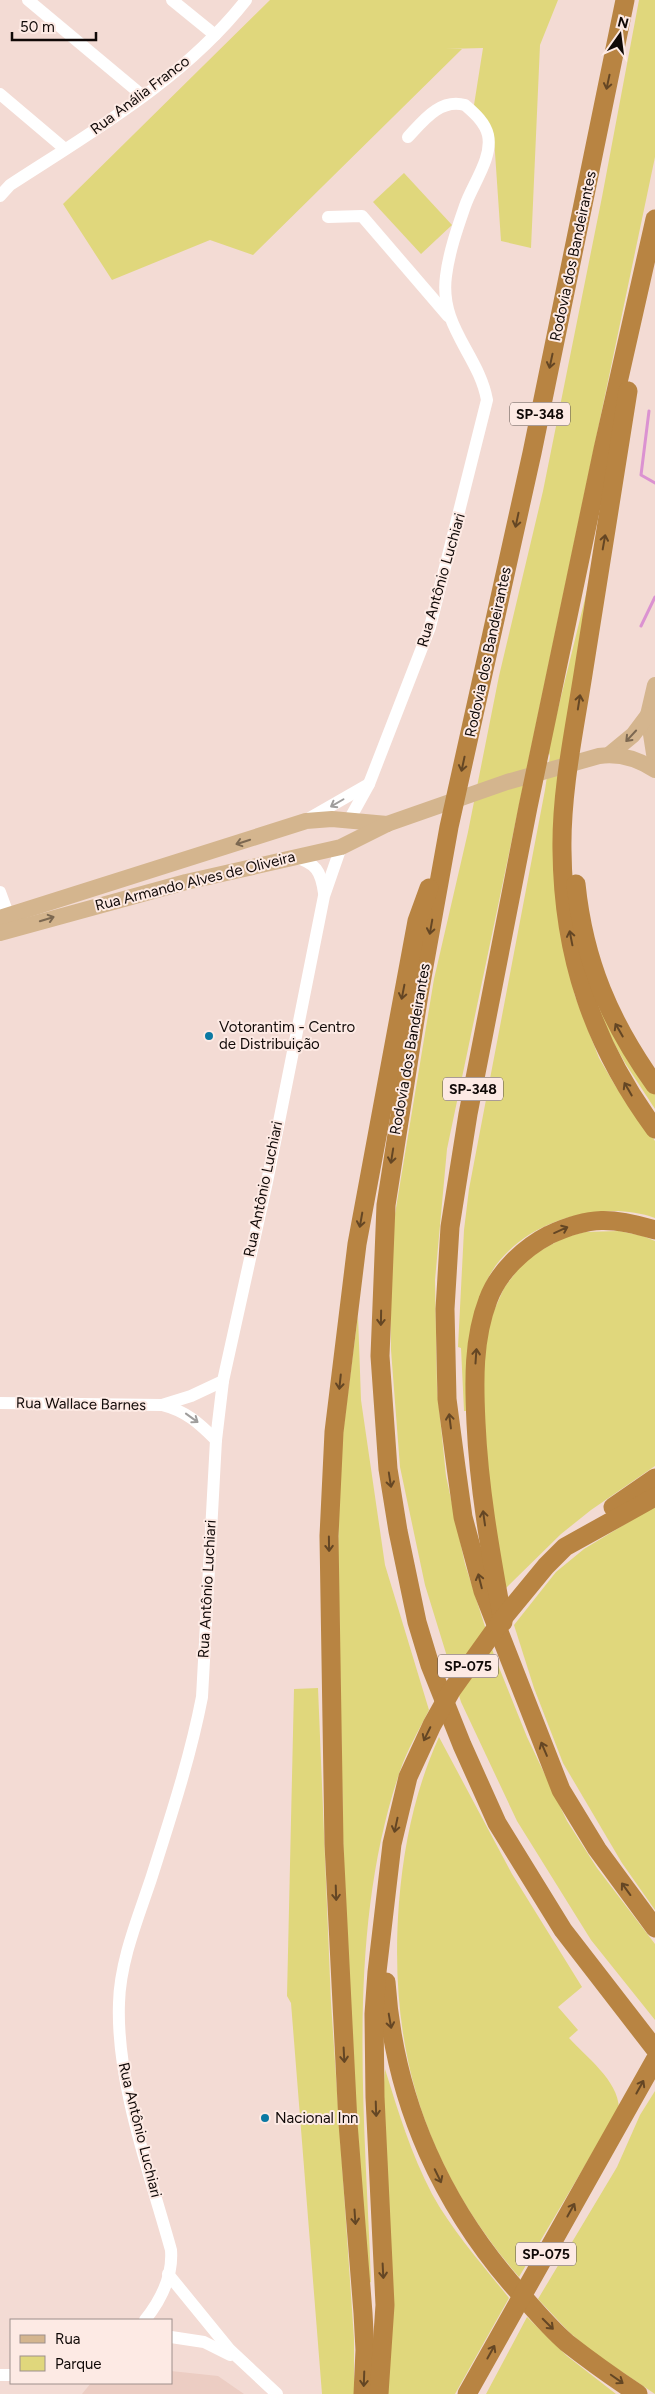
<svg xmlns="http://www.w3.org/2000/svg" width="655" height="2394" viewBox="0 0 655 2394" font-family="Figtree,sans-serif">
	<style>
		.built { fill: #eccdc3 }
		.green { fill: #e0d77c }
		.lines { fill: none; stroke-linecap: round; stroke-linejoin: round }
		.stream { stroke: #db92d1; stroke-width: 3 }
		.minor { stroke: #fff; stroke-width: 12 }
		.major { stroke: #d4b58e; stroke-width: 16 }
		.highway { stroke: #b88442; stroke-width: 19 }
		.oneway { stroke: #644624 }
		.oneway2 { stroke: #7c6851 }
		.oneway3 { stroke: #9f9d9c }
		.poi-dot { fill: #0b79a3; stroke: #fdeae4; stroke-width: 2 }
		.labels { text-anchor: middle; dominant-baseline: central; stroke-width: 4; stroke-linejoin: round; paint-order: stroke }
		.shield { fill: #fdeae4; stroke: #574c49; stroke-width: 1 }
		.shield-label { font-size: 14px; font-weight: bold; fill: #100907 }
		.street-label { font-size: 15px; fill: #100907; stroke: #fdeae4 }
		.poi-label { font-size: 15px; fill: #100907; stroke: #fdeae4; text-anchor: start }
	</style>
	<rect width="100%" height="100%" fill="#f3dbd4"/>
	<polygon class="built" points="171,2371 218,2376 244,2394 82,2394 91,2383 171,2383"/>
	<g class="green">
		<polygon points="270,0 558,0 540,45 531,248 501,241 494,138 474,105 483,48 446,49 462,49 253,255 210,240 112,280 63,204"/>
		<polygon points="639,0 655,0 655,157 447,1149 435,1280 437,1388 446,1476 465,1564 494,1655 527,1737 567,1821 597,1868 655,1944 655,2020 591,1940 517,1821 461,1702 425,1585 400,1467 391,1350 390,1283 394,1220 434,979 468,832 499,676 543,491 602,197"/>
		<polygon points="404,173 452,225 421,254 373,202"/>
		<path d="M 590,578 L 564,755 L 567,959 L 575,996 L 599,1058 L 616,1087 L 655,1141 L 655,1218 C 593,1196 500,1228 481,1296 C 478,1307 478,1320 476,1331 C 473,1357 470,1384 466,1411 L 464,1411 L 461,1348 L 458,1347 L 464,1230 L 469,1189 L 545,790 L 550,756 L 548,750 Z"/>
		<polygon points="589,972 655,1095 655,1109 625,1063 605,1027"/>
		<polygon points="619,1231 643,1236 655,1241 655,1466 591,1510 561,1534 503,1591 488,1493 482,1362 489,1322 504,1288 522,1264 538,1252 565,1237 585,1232"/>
		<path d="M 358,1315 L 361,1400 L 385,1565 L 429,1710 C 419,1730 407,1750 400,1771 C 345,1932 365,2115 371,2282 L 368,2283 L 345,1946 L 338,1557 L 340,1455 Z"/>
		<polygon points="655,1506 655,1910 622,1863 563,1763 534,1688 514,1625 556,1572 584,1549"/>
		<polygon points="318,1688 331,2003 354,2339 354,2394 322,2394 291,2003 287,1996 294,1689"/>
		<path d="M 439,1737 L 512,1874 L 582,1987 L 558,2007 L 578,2030 L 569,2038 C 586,2057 618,2080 619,2108 L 519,2277 C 423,2166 388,2047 399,1902 C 404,1844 415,1790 439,1737 Z"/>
		<path d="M 385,2069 C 398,2111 411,2154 432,2194 C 453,2232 482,2264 509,2298 L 455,2394 L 387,2394 L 392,2321 L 383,2096 Z"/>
		<polygon points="655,2091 655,2394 591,2351 569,2332 538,2299 617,2167 640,2115"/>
		<polygon points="527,2317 567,2356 616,2394 486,2394"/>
	</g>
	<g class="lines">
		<g class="stream">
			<polyline points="649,411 641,475 655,483"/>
			<polyline points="641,626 655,597"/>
		</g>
		<g class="minor">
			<polyline points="28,0 143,96"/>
			<polyline points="172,0 215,35"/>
			<polyline points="0,94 65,149"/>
			<path d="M 0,196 L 10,185 C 93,131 184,79 246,0"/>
			<polyline points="328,217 362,216 448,316"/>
			<polyline points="308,819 369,784"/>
			<path d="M 348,822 L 369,784 L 430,627 L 487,400 C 479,355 439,327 446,276 C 449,252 457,229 465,206 C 472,185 493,158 488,135 C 485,122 474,113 465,105 C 440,98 423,121 408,137"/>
			<path d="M 294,857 C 316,863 321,871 324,893"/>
			<polyline points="0,892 11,922"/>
			<path d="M 0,1403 L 162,1405 C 186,1411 199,1423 216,1440"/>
			<polyline points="162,1405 191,1396 223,1381"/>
			<polyline points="168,2274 230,2350 277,2394"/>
			<path d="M 145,2320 C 161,2300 173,2276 171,2250 C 150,2174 116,2082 119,2003 C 120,1961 138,1918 151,1879 C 170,1819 190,1759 202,1697 L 216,1440 L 223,1381 L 267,1182 L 324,896 L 341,847"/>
			<polyline points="171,2337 204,2342 230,2355"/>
			<polyline points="0,2375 11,2375"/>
		</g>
		<g class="major">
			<polyline points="655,685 648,715 655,760"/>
			<polyline points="610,754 633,735 648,715"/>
			<polyline points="0,918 306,821 332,819 387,824"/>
			<path d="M 0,933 L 186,882 L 341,847 L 387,824 L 507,782 L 599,756 C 619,753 638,759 655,770"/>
		</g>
		<g class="highway">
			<polyline points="625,0 532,453 449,827 419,994 386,1205 380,1356 388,1469 398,1531 417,1622 430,1665 462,1745 497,1823 563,1930 655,2049"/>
			<polyline points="655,219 603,449 528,807 468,1114 450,1227 445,1309 447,1399 456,1467 463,1517 483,1591 561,1790 597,1849 655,1928"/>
			<path d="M 628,391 C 614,483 598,575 584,668 C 575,727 561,790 562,850 C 563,956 593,1045 655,1129"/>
			<path d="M 576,884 C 584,962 610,1022 655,1085"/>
			<polyline points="613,1507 655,1478"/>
			<path d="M 503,1622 C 491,1555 479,1490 476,1423 C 474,1382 473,1339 488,1300 C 498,1272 524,1248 549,1235 C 590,1216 612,1217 655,1230"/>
			<path d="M 386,1982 C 394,2102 443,2210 525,2299 C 538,2314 552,2330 567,2343 C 590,2361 614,2378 638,2394"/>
			<polyline points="363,2394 365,2350 363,2313 348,2123 334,1844 329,1536 334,1432 357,1244 417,921 429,888"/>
			<polyline points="379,2394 385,2305 375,2097 374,2014 377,1972 392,1844 408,1777 432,1725 451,1691 504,1617 546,1566 565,1547 655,1497"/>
			<polyline points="467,2394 655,2060"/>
		</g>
	</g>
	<defs><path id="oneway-shaft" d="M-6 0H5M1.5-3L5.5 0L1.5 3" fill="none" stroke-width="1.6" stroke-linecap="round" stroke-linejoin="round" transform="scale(1.25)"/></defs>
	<g class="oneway">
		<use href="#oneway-shaft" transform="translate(608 82) rotate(102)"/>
		<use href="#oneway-shaft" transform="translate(551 361) rotate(102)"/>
		<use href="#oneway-shaft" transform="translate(517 520) rotate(102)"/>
		<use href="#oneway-shaft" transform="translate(604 542) rotate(-80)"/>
		<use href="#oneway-shaft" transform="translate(579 702) rotate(-81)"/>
		<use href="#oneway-shaft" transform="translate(463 764) rotate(102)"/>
		<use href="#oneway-shaft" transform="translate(431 927) rotate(100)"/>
		<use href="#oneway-shaft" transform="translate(571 938) rotate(-101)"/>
		<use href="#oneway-shaft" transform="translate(403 992) rotate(101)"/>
		<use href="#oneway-shaft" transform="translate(619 1030) rotate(-120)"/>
		<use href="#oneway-shaft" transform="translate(628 1089) rotate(-120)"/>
		<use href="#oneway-shaft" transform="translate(392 1156) rotate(99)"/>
		<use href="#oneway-shaft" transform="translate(361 1220) rotate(100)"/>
		<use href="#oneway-shaft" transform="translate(561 1230) rotate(-24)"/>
		<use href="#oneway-shaft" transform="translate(381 1318) rotate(91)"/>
		<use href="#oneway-shaft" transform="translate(476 1356) rotate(-86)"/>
		<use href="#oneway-shaft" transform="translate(340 1382) rotate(96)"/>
		<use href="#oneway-shaft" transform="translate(450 1421) rotate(-97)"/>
		<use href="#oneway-shaft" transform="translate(390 1480) rotate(81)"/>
		<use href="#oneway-shaft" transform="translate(484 1518) rotate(-98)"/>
		<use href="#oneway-shaft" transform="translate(329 1544) rotate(89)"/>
		<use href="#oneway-shaft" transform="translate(480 1581) rotate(-104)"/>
		<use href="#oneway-shaft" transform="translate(427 1734) rotate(116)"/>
		<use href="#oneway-shaft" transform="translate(544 1749) rotate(-113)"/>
		<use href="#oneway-shaft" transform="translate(396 1825) rotate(102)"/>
		<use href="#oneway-shaft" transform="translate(626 1889) rotate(-126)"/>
		<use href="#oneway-shaft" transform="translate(336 1893) rotate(88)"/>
		<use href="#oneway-shaft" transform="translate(390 2021) rotate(80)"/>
		<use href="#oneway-shaft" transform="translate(344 2055) rotate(87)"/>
		<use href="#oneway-shaft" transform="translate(640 2087) rotate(-61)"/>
		<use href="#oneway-shaft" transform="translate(376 2109) rotate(88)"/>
		<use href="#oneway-shaft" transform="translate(438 2176) rotate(64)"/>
		<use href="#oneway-shaft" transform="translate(571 2210) rotate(-61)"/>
		<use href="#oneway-shaft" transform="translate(355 2217) rotate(86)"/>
		<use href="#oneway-shaft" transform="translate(383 2271) rotate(87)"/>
		<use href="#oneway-shaft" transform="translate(548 2324) rotate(45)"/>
		<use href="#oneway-shaft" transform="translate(491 2352) rotate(-61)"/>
		<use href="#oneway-shaft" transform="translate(364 2379) rotate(92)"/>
		<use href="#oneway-shaft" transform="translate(617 2379) rotate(35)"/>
	</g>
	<g class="oneway2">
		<use href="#oneway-shaft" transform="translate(631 736) rotate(133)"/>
		<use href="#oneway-shaft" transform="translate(243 842) rotate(162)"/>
		<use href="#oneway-shaft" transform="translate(47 919) rotate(-17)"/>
	</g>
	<g class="oneway3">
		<use href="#oneway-shaft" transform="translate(337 803) rotate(150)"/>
		<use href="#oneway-shaft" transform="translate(192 1418) rotate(36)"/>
	</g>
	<g class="poi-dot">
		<circle cx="209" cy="1036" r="5"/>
		<circle cx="265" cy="2118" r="5"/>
	</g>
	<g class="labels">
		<g class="shield">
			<rect x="510" y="402.5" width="60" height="23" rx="4"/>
			<rect x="443" y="1077.5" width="60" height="23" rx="4"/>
			<rect x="438" y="1654.5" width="60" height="23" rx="4"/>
			<rect x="516" y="2242.5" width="60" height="23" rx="4"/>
		</g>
		<g class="shield-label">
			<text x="540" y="414">SP-348</text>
			<text x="473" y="1089">SP-348</text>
			<text x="468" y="1666">SP-075</text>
			<text x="546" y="2254">SP-075</text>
		</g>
		<g class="street-label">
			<text transform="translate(140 95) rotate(-37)">Rua Anália Franco</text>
			<text transform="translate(573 256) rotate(-78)">Rodovia dos Bandeirantes</text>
			<text transform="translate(441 580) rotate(-74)">Rua Antônio Luchiari</text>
			<text transform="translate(488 652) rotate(-78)">Rodovia dos Bandeirantes</text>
			<text transform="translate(195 881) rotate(-14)">Rua Armando Alves de Oliveira</text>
			<text transform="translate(410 1049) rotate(-80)">Rodovia dos Bandeirantes</text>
			<text transform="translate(263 1189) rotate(-78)">Rua Antônio Luchiari</text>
			<text transform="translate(81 1404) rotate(1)">Rua Wallace Barnes</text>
			<text transform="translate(207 1589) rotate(-87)">Rua Antônio Luchiari</text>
			<text transform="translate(140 2130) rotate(76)">Rua Antônio Luchiari</text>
		</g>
		<g class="poi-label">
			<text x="219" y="1027">Votorantim - Centro<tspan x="219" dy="17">de Distribuição</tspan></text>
			<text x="275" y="2118">Nacional Inn</text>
		</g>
	</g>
	<rect x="10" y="2319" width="162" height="65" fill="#fdeae4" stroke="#9e908c"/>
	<rect x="20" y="2335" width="25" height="8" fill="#d4b58e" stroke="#9e908c"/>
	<text x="55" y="2344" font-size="15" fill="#100907">Rua</text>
	<rect x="20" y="2356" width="25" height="15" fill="#e0d77c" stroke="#9e908c"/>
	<text x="55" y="2369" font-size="15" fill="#100907">Parque</text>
	<g transform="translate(620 35) rotate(14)" stroke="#fdeae4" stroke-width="4" paint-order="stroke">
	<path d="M0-4L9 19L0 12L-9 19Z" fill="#100907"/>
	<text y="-8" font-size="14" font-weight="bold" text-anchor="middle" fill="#100907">N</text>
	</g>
	<path d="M12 32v8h84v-8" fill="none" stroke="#100907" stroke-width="2.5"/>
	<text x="20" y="32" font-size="15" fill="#100907" stroke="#fdeae4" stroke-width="4" paint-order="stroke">50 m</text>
</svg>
